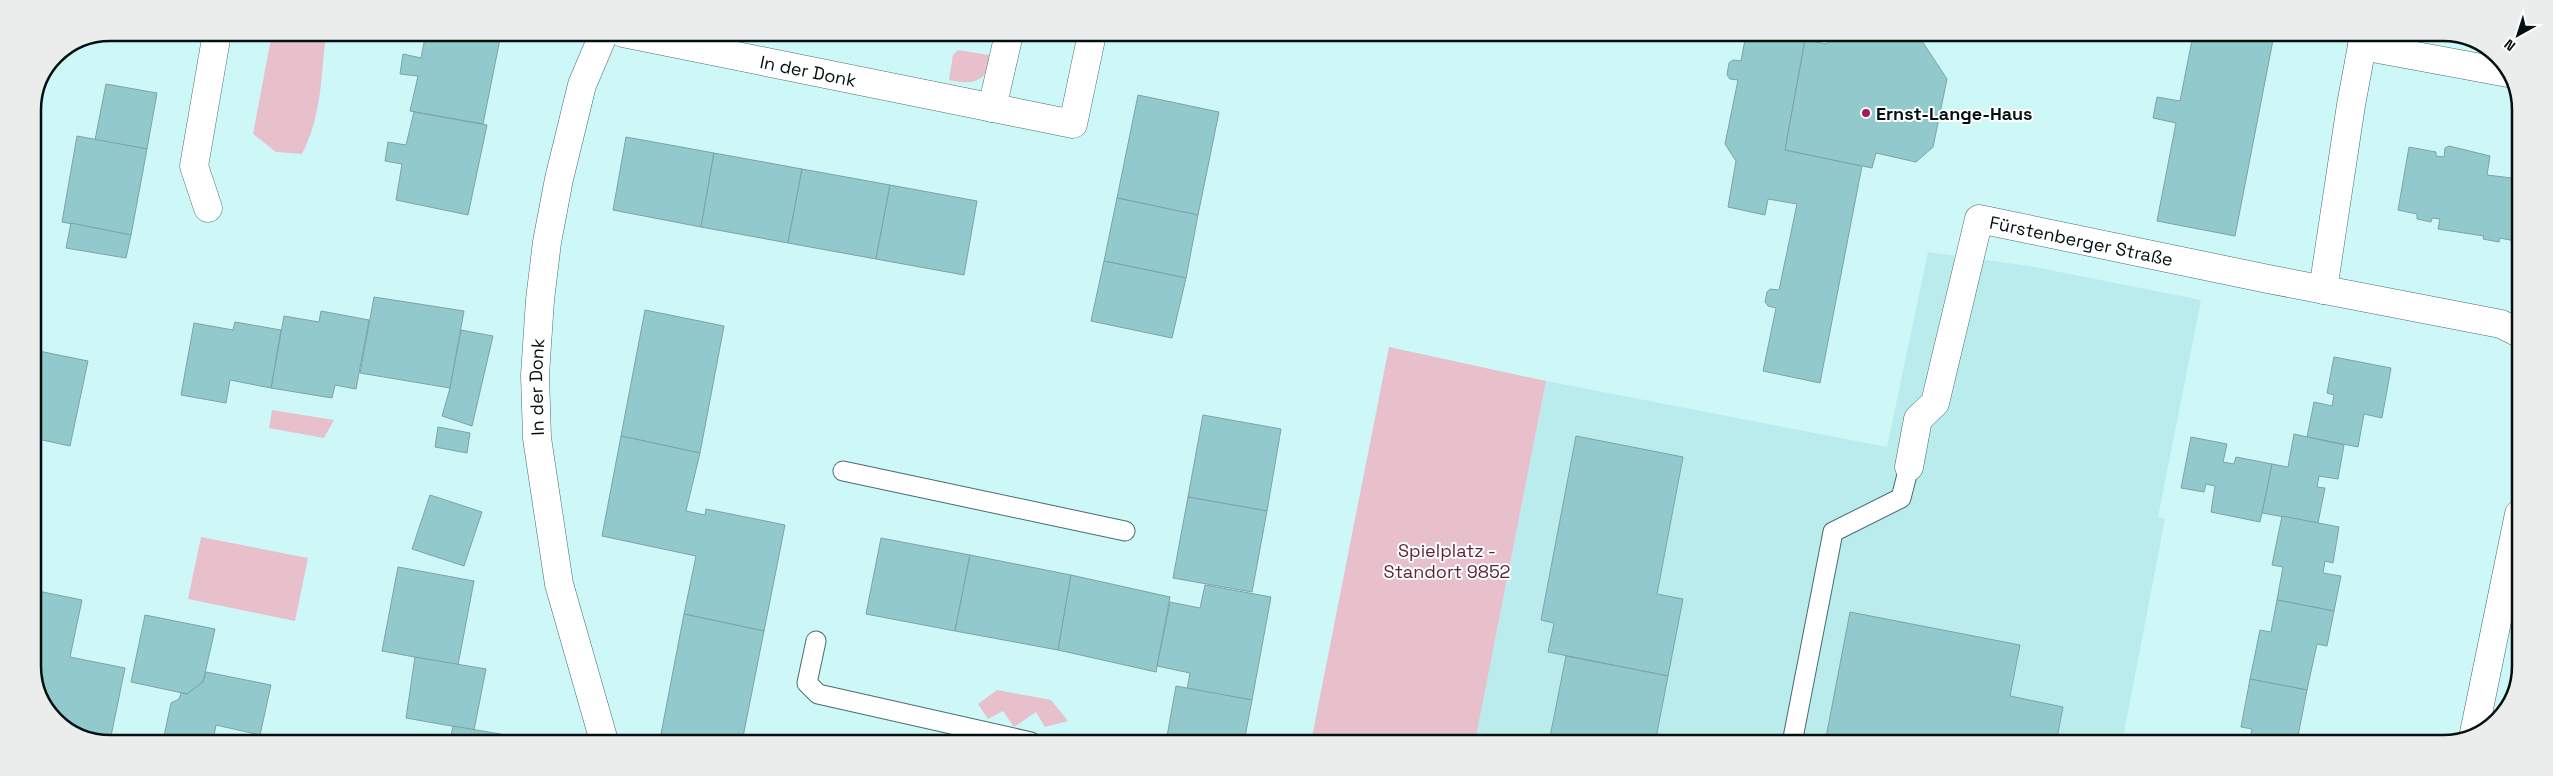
<svg xmlns="http://www.w3.org/2000/svg" width="2553" height="776" viewBox="0 0 2553 776" font-family="'Space Grotesk',sans-serif">
	<style>
		.built { fill: #baecee }
		.green { fill: #e7c0cc }
		.building { fill: #92c9cc; stroke: #7da3a5 }
		.lines { fill: none; stroke-linecap: round; stroke-linejoin: round }
		.lane-casing { stroke: #486d6f; stroke-width: 21 }
		.street-casing { stroke: #486d6f; stroke-width: 29 }
		.lane { stroke: #fff; stroke-width: 19 }
		.street { stroke: #fff; stroke-width: 28 }
		.poi-dot { fill: #a51a5f; stroke: #fff; stroke-width: 2 }
		.labels { text-anchor: middle; dominant-baseline: central; stroke-width: 4; stroke-linejoin: round; paint-order: stroke }
		.street-label { font-size: 18px; fill: #031011; stroke: #fff }
		.poi-label { font-size: 18px; font-weight: bold; fill: #031011; stroke: #fff; text-anchor: start }
		.park-label { font-size: 18px; fill: #5d243b; stroke: #fff }
		.rim { fill: none; stroke: #031011; stroke-width: 2.5 }
	</style>
	<rect width="100%" height="100%" fill="#cef7f8"/>
	<polygon class="built" points="1928,252 2029,266 2201,300 2158,517 2165,519 2122,743 1475,742 1546,381 1887,447"/>
	<g class="green">
		<path d="M 272,33 L 326,33 C 321,75 322,116 302,154 L 276,152 L 253,134 Z"/>
		<path d="M 958,50 L 995,56 C 984,81 976,86 949,80 L 953,55 Z"/>
		<polygon points="1389,347 1546,381 1475,742 1311,742"/>
		<polygon points="272,410 334,420 324,438 269,428"/>
		<polygon points="201,537 308,558 295,621 188,599"/>
		<polygon points="997,690 1051,700 1068,721 1045,727 1036,712 1014,727 1003,711 988,719 978,704"/>
	</g>
	<g class="building">
		<polygon points="426,33 468,33 500,39 483,124 410,111 418,76 400,74 403,54 421,58"/>
		<polygon points="468,33 490,33 490,37"/>
		<polygon points="1746,34 1806,34 1785,150 1862,166 1820,383 1763,371 1776,308 1768,306 1765,302 1767,292 1770,289 1779,290 1797,204 1768,199 1765,215 1728,207 1736,161 1725,144 1738,80 1730,79 1727,75 1729,63 1733,60 1741,61"/>
		<polygon points="1829,35 1918,35 1947,79 1933,147 1916,162 1876,153 1872,168 1785,150 1805,40 1827,44"/>
		<polygon points="2193,35 2274,35 2235,236 2157,221 2176,123 2153,118 2157,97 2180,101"/>
		<polygon points="106,84 157,93 147,149 95,140"/>
		<polygon points="1138,95 1219,112 1198,215 1117,198"/>
		<polygon points="414,112 487,125 468,215 396,200 402,164 385,161 388,142 406,145"/>
		<polygon points="77,136 147,149 131,235 62,222"/>
		<polygon points="626,137 714,153 701,227 613,210"/>
		<polygon points="2449,146 2490,156 2487,175 2520,179 2520,242 2500,238 2499,242 2483,239 2484,236 2438,229 2440,219 2432,218 2431,222 2417,219 2417,214 2398,210 2409,147 2436,152 2436,156 2444,157 2445,148"/>
		<polygon points="714,153 802,169 788,243 701,227"/>
		<polygon points="802,169 890,185 876,259 788,243"/>
		<polygon points="890,185 977,201 964,275 876,259"/>
		<polygon points="1117,198 1198,215 1186,278 1104,261"/>
		<polygon points="71,223 131,235 126,258 66,248"/>
		<polygon points="1104,261 1186,278 1172,338 1091,321"/>
		<polygon points="374,297 464,311 450,388 360,373"/>
		<polygon points="645,310 724,326 700,453 621,436"/>
		<polygon points="321,311 369,320 356,389 335,385 332,398 271,388 284,316 319,322"/>
		<polygon points="235,322 281,330 271,388 230,380 226,403 181,395 194,323 233,330"/>
		<polygon points="461,330 493,336 472,426 442,416 450,388"/>
		<polygon points="39,351 88,361 70,446 33,438 33,404 38,377 33,376"/>
		<polygon points="2334,357 2391,368 2382,418 2364,414 2358,447 2307,437 2314,402 2332,406 2334,395 2327,393"/>
		<polygon points="33,376 38,377 33,404"/>
		<polygon points="1203,415 1281,429 1267,511 1188,497"/>
		<polygon points="438,427 470,433 467,453 435,447"/>
		<polygon points="2294,434 2344,445 2338,479 2319,476 2317,487 2325,488 2318,523 2262,513 2272,464 2288,467"/>
		<polygon points="621,436 700,453 686,511 705,515 706,509 785,525 764,631 684,614 696,556 602,536"/>
		<polygon points="1576,436 1683,457 1657,594 1683,599 1668,676 1548,652 1554,623 1541,620"/>
		<polygon points="2191,437 2227,444 2223,462 2234,464 2236,457 2272,464 2260,522 2211,512 2215,486 2206,484 2204,492 2181,488"/>
		<polygon points="430,495 482,512 464,566 412,549"/>
		<polygon points="1188,497 1267,511 1252,592 1173,578"/>
		<polygon points="2282,516 2339,527 2333,563 2325,561 2323,573 2341,576 2334,611 2277,600 2283,567 2272,565"/>
		<polygon points="33,537 38,538 33,563"/>
		<polygon points="881,538 970,555 955,631 866,614"/>
		<polygon points="970,555 1071,575 1058,650 955,631"/>
		<polygon points="398,567 474,581 458,665 382,651"/>
		<polygon points="1071,575 1170,597 1156,672 1058,650"/>
		<polygon points="1205,585 1271,597 1252,700 1187,689 1190,673 1157,666 1170,602 1200,608"/>
		<polygon points="33,590 82,600 70,657 125,668 110,741 90,741 49,713 41,692 44,677 34,675 33,671"/>
		<polygon points="2277,600 2334,611 2327,646 2317,644 2307,690 2250,679 2260,630 2271,632"/>
		<polygon points="1850,612 2020,645 2010,696 2063,707 2056,743 1825,743"/>
		<polygon points="684,614 764,631 742,742 705,741 661,734"/>
		<polygon points="145,615 215,629 203,682 187,694 131,682"/>
		<polygon points="1566,656 1668,676 1655,743 1549,742"/>
		<polygon points="415,657 486,669 474,730 406,718"/>
		<polygon points="206,672 271,685 260,735 216,725 213,741 163,741 171,703 179,699 181,693 187,694 203,682"/>
		<polygon points="2250,679 2307,690 2298,736 2309,738 2308,743 2249,743 2252,729 2241,727"/>
		<polygon points="1176,686 1252,700 1244,742 1166,742"/>
		<polygon points="453,726 524,738 523,741 450,741"/>
	</g>
	<g class="lines">
		<defs>
			<g id="lane">
				<polyline points="843,471 1125,531"/>
				<polyline points="816,641 807,683 818,694 1031,742"/>
				<polyline points="1792,743 1833,532 1901,498 1909,467"/>
			</g>
			<g id="street">
				<path id="s1" d="M 623,33 L 1073,124 L 1092,34"/>
				<polyline points="2362,46 2508,73"/>
				<polyline points="992,108 1009,34"/>
				<polyline points="208,208 194,166 217,33"/>
				<polyline points="2323,290 2351,105 2364,35"/>
				<path id="s2" d="M 1909,467 L 1918,419 L 1935,403 L 1979,219 L 2268,279 L 2501,324 L 2519,333"/>
				<polyline points="2474,733 2519,514"/>
				<path id="s3" d="M 604,741 L 559,584 L 537,438 L 535,375 L 540,300 L 547,242 L 559,179 L 582,85 L 604,33"/>
			</g>
		</defs>
		<use href="#lane" class="lane-casing"/>
		<use href="#street" class="street-casing"/>
		<use href="#lane" class="lane"/>
		<use href="#street" class="street"/>
	</g>
	<circle class="poi-dot" cx="1866" cy="113" r="5"/>
	<g class="labels">
		<g class="street-label">
			<text stroke="none"><textPath href="#s1" startOffset="189">In der Donk</textPath></text>
			<text stroke="none"><textPath href="#s2" startOffset="366">Fürstenberger Straße</textPath></text>
			<text stroke="none"><textPath href="#s3" startOffset="362">In der Donk</textPath></text>
		</g>
		<g class="poi-label">
			<text x="1876" y="113">Ernst-Lange-Haus</text>
		</g>
		<g class="park-label">
			<text x="1447" y="550">Spielplatz -<tspan x="1447" dy="21">Standort 9852</tspan></text>
		</g>
	</g>
	<path d="M0 0H2553V776H0ZM110 41H2443A69 69 0 0 1 2512 110V666A69 69 0 0 1 2443 735H110A69 69 0 0 1 41 666V110A69 69 0 0 1 110 41Z" fill="#ebecec" fill-rule="evenodd"/>
	<path class="rim" d="M110 41H2443A69 69 0 0 1 2512 110V666A69 69 0 0 1 2443 735H110A69 69 0 0 1 41 666V110A69 69 0 0 1 110 41Z"/>
	<g transform="translate(2518 35) rotate(219)" stroke="#ffffff" stroke-width="4" paint-order="stroke">
	<path d="M0-4L9 19L0 12L-9 19Z" fill="#031011"/>
	<text y="-8" font-size="14" font-weight="bold" text-anchor="middle" fill="#031011">N</text>
	</g>
</svg>
